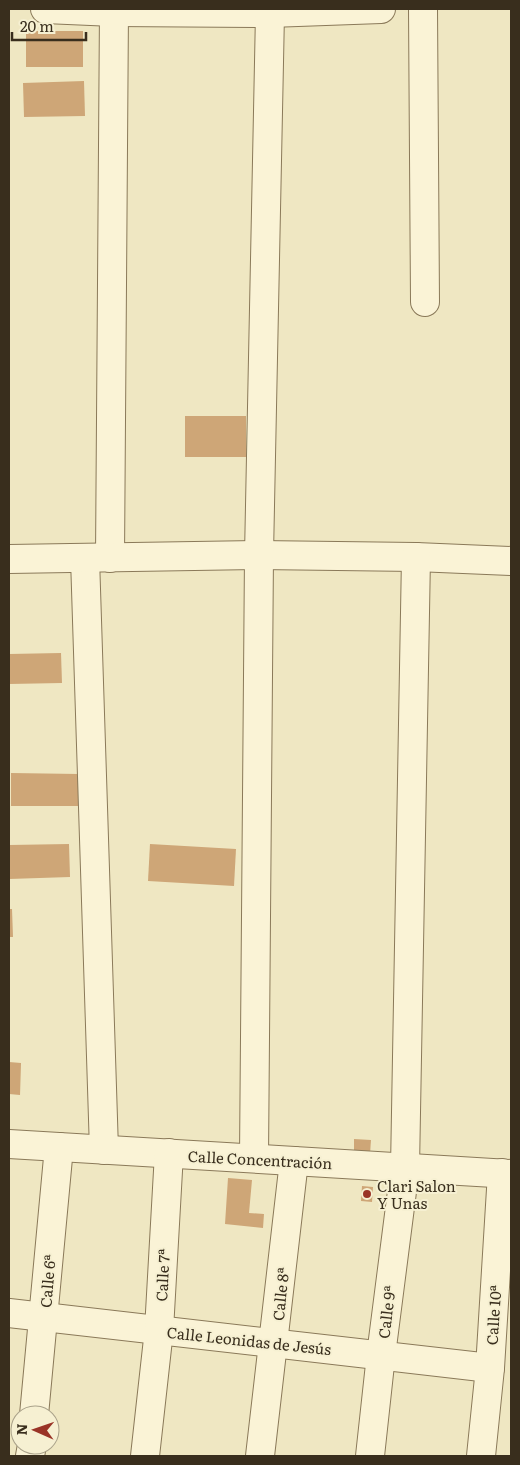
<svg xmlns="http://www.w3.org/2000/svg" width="520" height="1465" viewBox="0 0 520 1465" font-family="Literata,serif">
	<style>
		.building { fill: #cea677 }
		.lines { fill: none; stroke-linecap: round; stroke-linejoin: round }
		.minor-casing { stroke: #8a7959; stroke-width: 30 }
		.minor { stroke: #faf3d6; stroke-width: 28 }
		.poi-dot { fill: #9a3427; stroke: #f6f0d2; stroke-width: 2 }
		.labels { text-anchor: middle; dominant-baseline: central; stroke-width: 4; stroke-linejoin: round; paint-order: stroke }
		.street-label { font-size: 15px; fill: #392e1d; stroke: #f6f0d2 }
		.poi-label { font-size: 15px; fill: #392e1d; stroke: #f6f0d2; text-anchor: start }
	</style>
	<rect width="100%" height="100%" fill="#efe7c2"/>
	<g class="building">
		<rect x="26" y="31" width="57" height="36"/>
		<polygon points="84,81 85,116 24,117 23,83"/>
		<rect x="185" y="416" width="61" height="41"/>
		<polygon points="61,653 62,683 9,684 9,654"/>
		<polygon points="11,773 79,774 79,806 11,806"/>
		<polygon points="69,844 70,877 9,879 9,845"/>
		<polygon points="150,844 236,849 234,886 148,881"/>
		<polygon points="9,909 12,909 13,937 9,937"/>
		<polygon points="9,1062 21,1063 20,1095 9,1094"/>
		<polygon points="354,1139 371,1140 370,1154 354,1153"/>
		<polygon points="228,1178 252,1180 249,1213 264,1214 263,1228 225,1224"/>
		<polygon points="362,1186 373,1187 372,1202 361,1201"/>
	</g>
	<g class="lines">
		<defs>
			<g id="minor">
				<polyline points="45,9 114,12 270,13 381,9"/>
				<polyline points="423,9 425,302"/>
				<polyline points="85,558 104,1150"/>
				<polyline points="110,558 114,9"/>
				<polyline points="9,559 259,555 416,557 511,561"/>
				<polyline points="9,1144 511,1174"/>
				<polyline points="254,1158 259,555 270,13"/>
				<polyline points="9,1313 490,1368"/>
				<polyline points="34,1415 59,1147"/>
				<polyline points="30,1456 32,1445"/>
				<polyline points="145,1456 159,1330 169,1153"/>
				<polyline points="260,1456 294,1161"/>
				<polyline points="370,1456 381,1355 405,1168 416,557"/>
				<polyline points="481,1456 490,1368 502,1173"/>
			</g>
		</defs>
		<use href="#minor" class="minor-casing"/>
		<use href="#minor" class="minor"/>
	</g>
	<circle class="poi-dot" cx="367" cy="1194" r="5"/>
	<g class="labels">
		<g class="street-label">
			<text transform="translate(260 1159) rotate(3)">Calle Concentración</text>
			<text transform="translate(162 1275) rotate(-87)">Calle 7ª</text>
			<text transform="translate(47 1281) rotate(-85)">Calle 6ª</text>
			<text transform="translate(280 1294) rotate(-84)">Calle 8ª</text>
			<text transform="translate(386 1312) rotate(-83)">Calle 9ª</text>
			<text transform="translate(493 1315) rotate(-86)">Calle 10ª</text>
			<text transform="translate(249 1340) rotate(6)">Calle Leonidas de Jesús</text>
		</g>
		<g class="poi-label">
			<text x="377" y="1185">Clari Salon<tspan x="377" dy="17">Y Unas</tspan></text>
		</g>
	</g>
	<rect width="520" height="1465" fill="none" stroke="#392e1d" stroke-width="20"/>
	<g transform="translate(35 1430) rotate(272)"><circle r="24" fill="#f6f0d2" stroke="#aaa28a"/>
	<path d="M0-4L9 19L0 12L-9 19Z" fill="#9a3427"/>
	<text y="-8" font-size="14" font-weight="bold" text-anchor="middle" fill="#392e1d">N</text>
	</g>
	<path d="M12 32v8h74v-8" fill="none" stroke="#392e1d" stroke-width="2.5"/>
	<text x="20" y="32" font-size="15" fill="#392e1d" stroke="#f6f0d2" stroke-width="4" paint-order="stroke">20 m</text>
</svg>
